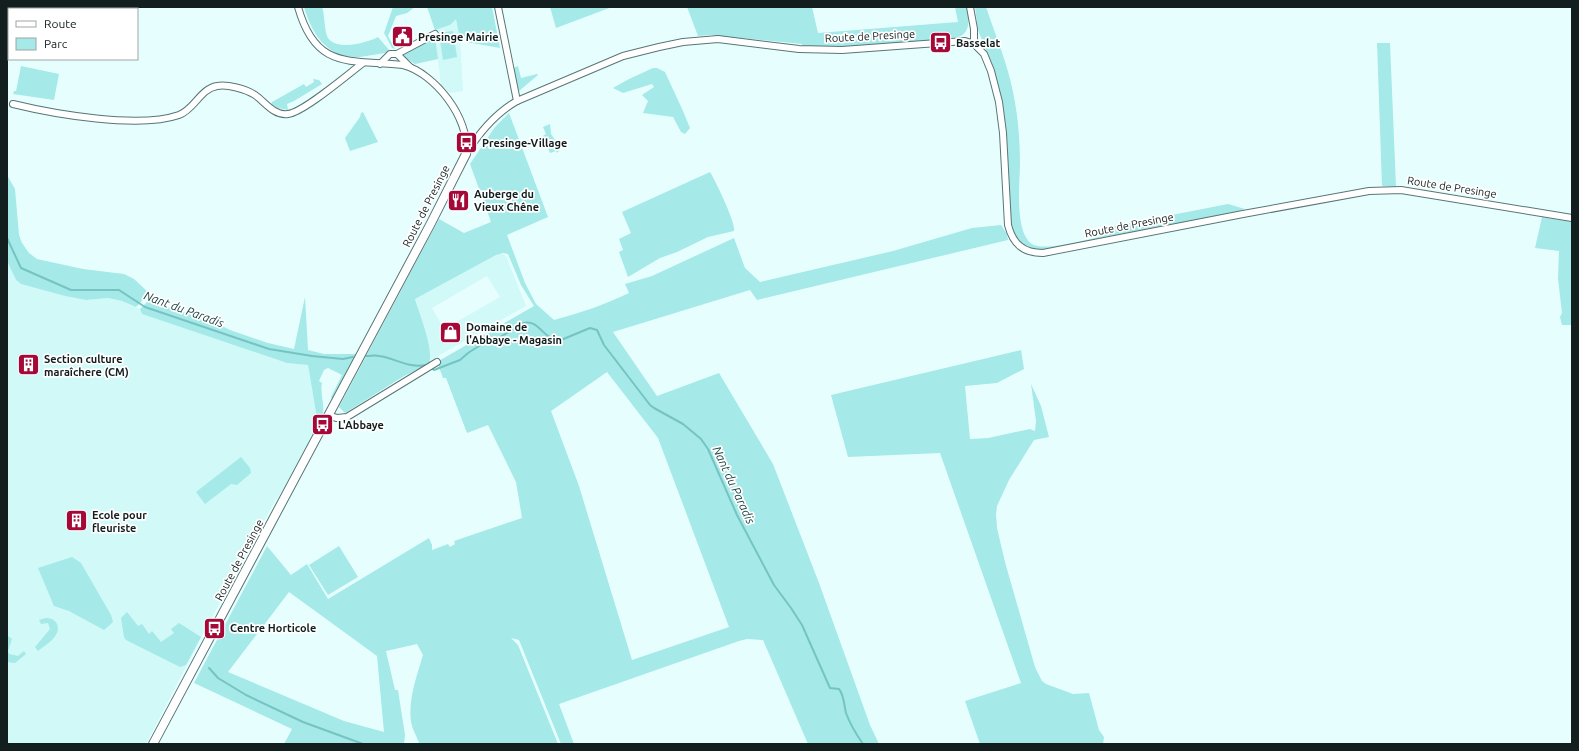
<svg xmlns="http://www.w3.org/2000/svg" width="1579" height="751" viewBox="0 0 1579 751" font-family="Ubuntu,sans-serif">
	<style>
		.built { fill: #d0f9f8; fill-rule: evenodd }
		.green { fill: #a5e9e8; fill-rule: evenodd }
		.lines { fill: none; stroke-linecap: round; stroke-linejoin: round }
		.stream { stroke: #75c4c3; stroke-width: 2 }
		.street-casing { stroke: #597575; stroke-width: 8 }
		.secondary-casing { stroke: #597575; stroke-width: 10 }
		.street { stroke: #fff; stroke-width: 6 }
		.secondary { stroke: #fff; stroke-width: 8 }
		.labels { text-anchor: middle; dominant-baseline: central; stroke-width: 3.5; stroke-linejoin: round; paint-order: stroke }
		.street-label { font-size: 11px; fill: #131e1e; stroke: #fff }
		.poi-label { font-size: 11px; font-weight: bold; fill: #131e1e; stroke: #fff; text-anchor: start }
		.water-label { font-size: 12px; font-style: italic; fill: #1e4443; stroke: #fff }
	</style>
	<rect width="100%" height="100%" fill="#e6fffe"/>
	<g class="built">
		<polygon points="456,18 460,38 463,91 450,93 441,85 435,37 438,35 437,29 450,25"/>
		<path d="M 501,253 L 506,256 L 526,306 L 431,360 L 430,349 L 415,299 L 496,255 ZM 487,276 L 500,297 L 444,329 L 432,308 Z"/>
		<polygon points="7,261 16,280 21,284 65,296 86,300 108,298 122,301 140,309 142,314 287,363 308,365 318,424 282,491 275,501 204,632 146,744 7,744"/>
	</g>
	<g class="green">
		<path d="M 304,7 L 322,7 C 325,15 324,31 328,38 C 337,51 367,43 378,37 L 389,50 L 385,53 C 377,54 368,56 360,57 C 327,59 312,34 304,7 Z"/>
		<polygon points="393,7 415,7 407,13 396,16 388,36 395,49 392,48 384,33"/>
		<polygon points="427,7 492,7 500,48 466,42 463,35 459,34 456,19 450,25 435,30"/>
		<polygon points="550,7 612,7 556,28"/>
		<path d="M 687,7 L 812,7 L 818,33 L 958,22 L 955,7 L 967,7 C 969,18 971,33 958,37 C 906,44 854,48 802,46 L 802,44 L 711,35 L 698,36 Z"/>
		<path d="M 975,7 L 986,7 C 994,31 1004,55 1010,79 C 1017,106 1020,135 1020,163 C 1020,182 1014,232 1032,244 C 1044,252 1089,239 1103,236 L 1105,228 L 1228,204 L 1245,209 L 1236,212 L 1050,249 C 1029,251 1017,246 1011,225 L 1007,140 L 1003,111 L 994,70 L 978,30 Z"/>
		<polygon points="453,31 457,57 443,60 439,33"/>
		<polygon points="435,37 438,59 415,64 404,57 403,54"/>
		<polygon points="1377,43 1390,43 1396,187 1382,186"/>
		<polygon points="21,66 59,74 54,100 13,94 14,91 16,91"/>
		<polygon points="518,66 521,78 537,74 538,75 519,91 513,68"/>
		<polygon points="653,68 657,68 665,72 683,111 690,128 685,134 681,132 673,117 643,113 648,101 642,95 654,87 652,84 623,93 613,88 629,79"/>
		<polygon points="313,79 319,80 322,84 294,101 287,104 288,110 278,108 271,105 272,102 304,84 306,87 314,82"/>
		<polygon points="363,112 378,142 350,151 345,138 360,117 361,113"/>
		<path d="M 509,113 L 548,217 L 507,235 L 525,283 L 536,304 L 554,320 C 580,313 604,305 629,293 L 625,284 L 652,276 L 734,238 L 745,268 L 760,282 L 893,251 L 972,228 L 1001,225 L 1007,234 L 1008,240 L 757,300 L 750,290 L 613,332 L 657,396 L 719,373 L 773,464 L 819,583 L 870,725 L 879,744 L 808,744 L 763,640 L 747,639 L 739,641 L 559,704 L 574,744 L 561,744 L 519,640 L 511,638 L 518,645 L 558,744 L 419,743 C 417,738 415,733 413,729 C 405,707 417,676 423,655 L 417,644 L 386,651 L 395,690 L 398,690 L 405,735 L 404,744 L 284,744 L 292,729 L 194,683 L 267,546 L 291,575 L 307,564 L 328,599 L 429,538 L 432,545 L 432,550 L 448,544 L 450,547 L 455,544 L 454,541 L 522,518 L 516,482 L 488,425 L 467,433 L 446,378 L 443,378 L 437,362 L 534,306 L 521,285 L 508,254 L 503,253 L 496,255 L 415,299 C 419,313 435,352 429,364 L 404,376 L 345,413 L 339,407 L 439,219 L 464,233 L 491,222 L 470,164 L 495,127 ZM 607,372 L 658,438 L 729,627 L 632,660 L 579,486 L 551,411 ZM 289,592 L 377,656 L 384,732 L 344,721 L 228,672 Z"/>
		<polygon points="550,124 551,134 561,149 557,153 556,151 550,153 543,136 546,134 543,127"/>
		<path d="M 710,172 C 715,180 736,223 734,231 L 708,237 L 677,252 L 660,258 L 628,277 L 619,252 L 623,250 L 619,239 L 631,233 L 622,212 Z"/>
		<polygon points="7,175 15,189 19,235 22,243 29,253 37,259 83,269 124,274 134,279 148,292 144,299 136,307 122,301 108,298 86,300 65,296 21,284 16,280 7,261"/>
		<polygon points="1542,217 1572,222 1572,325 1562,325 1560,317 1562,313 1558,279 1559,251 1535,248"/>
		<path d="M 305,297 L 308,350 L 324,354 L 356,354 L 332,399 L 331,397 L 342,375 L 328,368 L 324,370 L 319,381 L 322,383 C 319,396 329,412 318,424 L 308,365 L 287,363 L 142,314 L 140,309 L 150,299 L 153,300 L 174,309 L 212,321 L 230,330 L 268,343 L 294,349 Z"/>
		<polygon points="1021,350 1024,369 997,383 965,386 970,439 988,438 1030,429 1035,431 1036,421 1031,384 1041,406 1049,437 1034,440 1009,480 997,506 996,514 997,528 1005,562 1035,667 1042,681 1046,684 1073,694 1089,693 1099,730 1104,737 1103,744 980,744 965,701 1021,683 940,453 848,457 831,395"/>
		<polygon points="241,457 250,468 251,473 237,485 231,484 205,504 196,492"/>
		<polygon points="339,546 358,577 328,595 309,565"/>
		<polygon points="72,557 81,563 111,615 113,622 104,630 69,611 54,606 38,568"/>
		<polygon points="127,612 138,626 142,624 149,634 152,631 161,642 174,633 171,629 179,623 201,637 186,665 180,667 126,640 124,637 121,618"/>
		<path d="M 46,618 C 51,618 55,620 57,624 C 62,636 45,645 38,651 L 35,647 L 50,629 L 48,623 L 41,624 L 39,620 Z"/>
		<polygon points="8,636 12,639 8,651 9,654 18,656 24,651 26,654 15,663 7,662"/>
	</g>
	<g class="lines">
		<g class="stream">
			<polyline points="7,238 21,268 71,290 119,290 145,307 269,349 312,356 343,359 353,357"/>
			<path d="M 366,356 C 371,356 375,355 379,356 C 395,358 410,369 426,365 L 427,366"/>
			<path d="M 431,368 L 434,370 L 460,360 L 468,353 L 487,341 L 497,339 L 523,323 C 541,319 541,340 561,340 L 590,328 L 597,330 L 604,345 L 650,405 L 654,408 L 683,424 L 701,439 L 708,449 L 737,515 L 774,585 L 791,608 L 802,625 L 830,688 L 839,689 C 844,695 844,705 846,713 C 850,724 856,734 863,744"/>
			<polyline points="209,668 218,678 246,695 303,722 363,744"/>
		</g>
		<defs>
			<g id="street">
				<path d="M 298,7 C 316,71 350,59 403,65 C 435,73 470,119 466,152"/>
				<polyline points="498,7 517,101"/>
				<polyline points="970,7 974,29 974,44"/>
				<polyline points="397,54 435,34"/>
				<polyline points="380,64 390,54 397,54 410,67"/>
				<path d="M 13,104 C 54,114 139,129 179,115 C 195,109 200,89 217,86 C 227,84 246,89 255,95 C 265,102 274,116 288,114 C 304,112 348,74 363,63"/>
				<path d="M 466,154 C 479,133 496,113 517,101 L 623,56 L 659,47 L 683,42 L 718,39 L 799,49 L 842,50 L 965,41 L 974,44 L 984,54 L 991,71 L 999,102 L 1003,133 L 1008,225 C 1013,244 1023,253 1043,253 L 1243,214 L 1369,191 L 1401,190 L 1572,218"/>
				<polyline points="329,416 337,418 347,417 437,362"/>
			</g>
			<polyline id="secondary" points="153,744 430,225 466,154"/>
		</defs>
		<use href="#street" class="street-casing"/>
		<use href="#secondary" class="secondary-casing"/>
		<use href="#street" class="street"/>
		<use href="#secondary" class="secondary"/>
	</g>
	<defs>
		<symbol id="civic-square" viewBox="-11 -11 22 22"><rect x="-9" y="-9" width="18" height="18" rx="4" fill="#a40937" stroke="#fff"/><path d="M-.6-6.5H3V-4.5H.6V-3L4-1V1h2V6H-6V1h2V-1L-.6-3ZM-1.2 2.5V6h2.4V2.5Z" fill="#fff"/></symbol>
		<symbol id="bus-square" viewBox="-11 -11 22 22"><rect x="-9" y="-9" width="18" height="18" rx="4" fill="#a40937" stroke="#fff"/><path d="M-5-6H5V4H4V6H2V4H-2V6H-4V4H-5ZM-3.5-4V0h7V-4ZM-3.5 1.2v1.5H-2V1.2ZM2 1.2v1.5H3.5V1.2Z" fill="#fff"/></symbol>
		<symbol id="restaurant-square" viewBox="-11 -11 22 22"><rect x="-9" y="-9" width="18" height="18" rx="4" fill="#a40937" stroke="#fff"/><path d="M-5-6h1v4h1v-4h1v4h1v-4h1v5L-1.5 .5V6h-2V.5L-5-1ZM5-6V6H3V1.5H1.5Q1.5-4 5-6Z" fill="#fff"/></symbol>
		<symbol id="shop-square" viewBox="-11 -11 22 22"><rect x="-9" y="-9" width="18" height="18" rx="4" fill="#a40937" stroke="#fff"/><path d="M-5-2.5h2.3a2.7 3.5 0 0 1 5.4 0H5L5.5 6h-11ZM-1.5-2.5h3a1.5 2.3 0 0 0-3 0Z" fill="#fff"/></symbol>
		<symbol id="building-square" viewBox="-11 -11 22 22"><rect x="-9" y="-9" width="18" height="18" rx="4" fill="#a40937" stroke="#fff"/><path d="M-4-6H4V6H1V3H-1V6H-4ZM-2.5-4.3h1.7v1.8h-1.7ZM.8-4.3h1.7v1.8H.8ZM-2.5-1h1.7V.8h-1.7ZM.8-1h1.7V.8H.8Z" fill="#fff"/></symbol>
	</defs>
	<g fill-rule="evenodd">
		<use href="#civic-square" x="390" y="24" width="25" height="25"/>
		<use href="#bus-square" x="928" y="30" width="25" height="25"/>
		<use href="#bus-square" x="454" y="130" width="25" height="25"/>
		<use href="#restaurant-square" x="446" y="188" width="25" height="25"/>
		<use href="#shop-square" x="438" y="320" width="25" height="25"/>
		<use href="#building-square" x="16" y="352" width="25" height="25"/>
		<use href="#bus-square" x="310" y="412" width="25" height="25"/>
		<use href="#building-square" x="64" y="508" width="25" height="25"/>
		<use href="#bus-square" x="202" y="616" width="25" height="25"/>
	</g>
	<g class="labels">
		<g class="street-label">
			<text transform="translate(870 36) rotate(-3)">Route de Presinge</text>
			<text transform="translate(1452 187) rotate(9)">Route de Presinge</text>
			<text transform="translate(426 206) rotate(-63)">Route de Presinge</text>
			<text transform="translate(1129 225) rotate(-11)">Route de Presinge</text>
			<text transform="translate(239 560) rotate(-62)">Route de Presinge</text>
		</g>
		<g class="poi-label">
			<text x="418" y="37">Presinge Mairie</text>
			<text x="956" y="43">Basselat</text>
			<text x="482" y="143">Presinge-Village</text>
			<text x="474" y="194">Auberge du<tspan x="474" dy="13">Vieux Chêne</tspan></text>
			<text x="466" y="327">Domaine de<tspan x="466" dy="13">l'Abbaye - Magasin</tspan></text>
			<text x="44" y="359">Section culture<tspan x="44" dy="13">maraîchere (CM)</tspan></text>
			<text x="338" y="425">L'Abbaye</text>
			<text x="92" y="515">Ecole pour<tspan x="92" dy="13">fleuriste</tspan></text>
			<text x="230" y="628">Centre Horticole</text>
		</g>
		<g class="water-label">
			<text transform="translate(184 309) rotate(20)">Nant du Paradis</text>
			<text transform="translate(734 485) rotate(65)">Nant du Paradis</text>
		</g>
	</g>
	<rect width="1579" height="751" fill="none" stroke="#131e1e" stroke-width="16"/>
	<rect x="8" y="8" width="130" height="52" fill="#ffffff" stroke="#a1a5a5"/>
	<rect x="16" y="21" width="20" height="6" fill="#ffffff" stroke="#a1a5a5"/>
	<text x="44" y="28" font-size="12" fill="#131e1e">Route</text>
	<rect x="16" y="38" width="20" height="12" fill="#a5e9e8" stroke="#a1a5a5"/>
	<text x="44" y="48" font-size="12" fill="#131e1e">Parc</text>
</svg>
